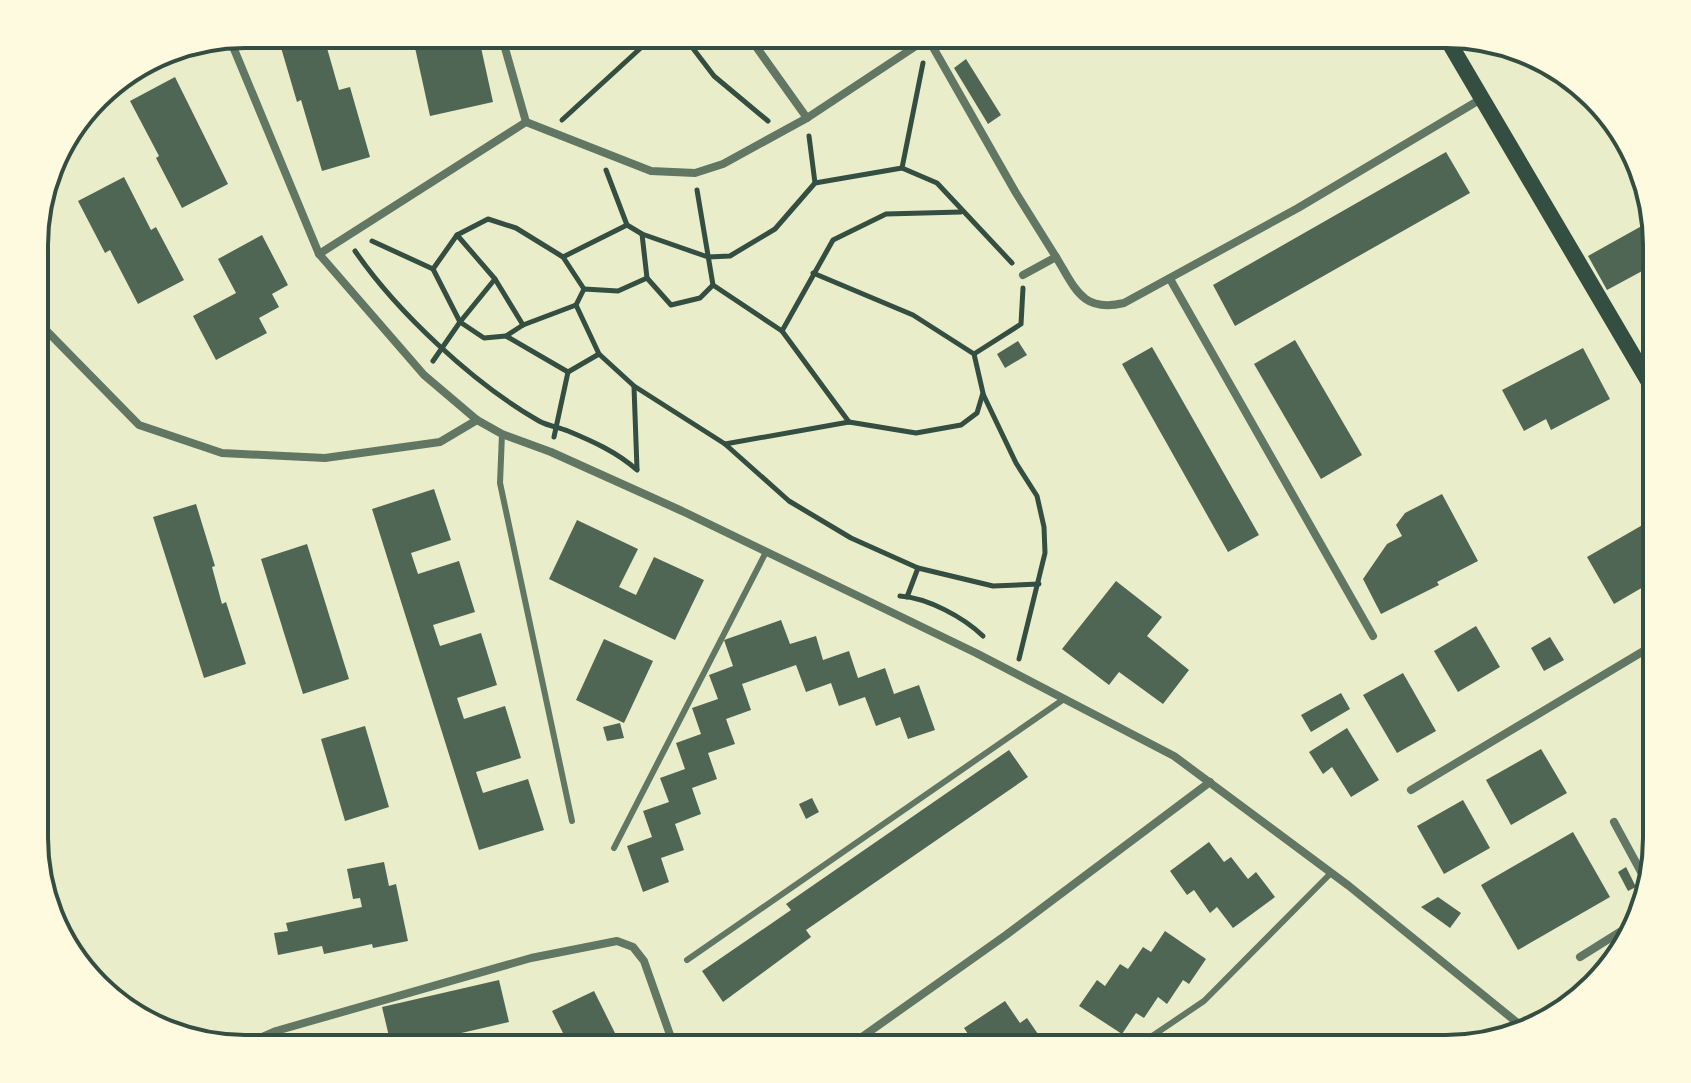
<svg xmlns="http://www.w3.org/2000/svg" width="1691" height="1083" viewBox="0 0 1691 1083" font-family="Arial,sans-serif">
	<style>
		.building { fill: #4f6655 }
		.lines { fill: none; stroke-linecap: round; stroke-linejoin: round }
		.path { stroke: #344e41; stroke-width: 5 }
		.service { stroke: #617663; stroke-width: 6 }
		.minor { stroke: #617663; stroke-width: 8 }
		.secondary { stroke: #344e41; stroke-width: 16 }
		.rim { fill: none; stroke: #344e41; stroke-width: 4 }
	</style>
	<rect width="100%" height="100%" fill="#e9edc9"/>
	<g class="building">
		<polygon points="277,34 323,34 339,90 350,87 370,157 322,171 301,100 297,102"/>
		<polygon points="412,34 478,34 493,102 430,116"/>
		<polygon points="798,34 820,34 804,44"/>
		<polygon points="966,59 1001,115 988,124 954,68"/>
		<polygon points="175,77 228,184 182,208 156,158 159,156 130,101"/>
		<polygon points="1446,152 1470,193 1235,326 1213,285"/>
		<polygon points="124,177 151,230 156,227 184,280 138,304 110,250 105,253 78,201"/>
		<polygon points="1647,223 1657,241 1657,263 1607,290 1588,256"/>
		<polygon points="262,235 288,285 272,294 279,307 259,318 267,333 216,360 193,316 236,293 218,259"/>
		<polygon points="1295,340 1362,455 1321,479 1254,364"/>
		<polygon points="1018,341 1027,355 1005,368 997,354"/>
		<polygon points="1152,347 1259,535 1228,552 1122,364"/>
		<polygon points="1583,348 1610,399 1551,430 1546,419 1524,431 1502,390"/>
		<polygon points="434,489 451,540 411,553 418,574 459,561 475,612 433,625 440,646 481,633 497,685 457,698 464,719 505,706 521,758 476,772 483,793 528,779 544,830 479,850 372,509"/>
		<polygon points="1442,494 1478,561 1437,582 1439,585 1381,614 1363,579 1387,544 1402,536 1396,525 1405,513"/>
		<polygon points="196,504 215,566 212,567 222,604 226,602 246,664 204,678 153,517"/>
		<polygon points="577,520 638,549 619,587 636,595 654,557 704,580 675,640 549,579"/>
		<polygon points="1646,523 1657,542 1657,579 1614,604 1587,557"/>
		<polygon points="307,544 349,679 303,694 261,559"/>
		<polygon points="1116,581 1162,617 1147,636 1189,670 1163,704 1119,672 1109,685 1062,649"/>
		<polygon points="781,620 790,644 816,636 823,660 849,651 858,678 885,668 894,694 919,685 935,730 908,739 900,717 876,726 865,697 839,706 831,683 806,692 796,665 742,684 751,710 726,719 735,744 708,753 717,779 692,788 701,814 675,824 684,850 661,858 669,882 643,892 627,846 652,837 643,811 669,802 660,778 685,769 676,743 701,734 692,708 718,699 709,675 733,666 724,640"/>
		<polygon points="1476,626 1500,667 1458,692 1434,651"/>
		<polygon points="1550,637 1564,660 1544,671 1531,648"/>
		<polygon points="604,639 653,661 624,723 576,700"/>
		<polygon points="1403,673 1436,731 1397,753 1363,695"/>
		<polygon points="1341,693 1350,709 1311,732 1301,715"/>
		<polygon points="620,723 624,738 607,741 603,727"/>
		<polygon points="365,726 389,807 345,821 321,739"/>
		<polygon points="1347,728 1379,780 1351,797 1332,767 1323,774 1309,752"/>
		<polygon points="1541,749 1567,793 1511,825 1486,780"/>
		<polygon points="1009,750 1028,777 806,930 811,937 723,1002 702,971 791,910 786,904"/>
		<polygon points="812,798 819,812 806,819 799,804"/>
		<polygon points="1463,800 1490,848 1444,874 1417,826"/>
		<polygon points="1573,832 1610,897 1518,950 1481,885"/>
		<polygon points="1209,842 1224,862 1231,857 1248,879 1256,872 1275,897 1233,928 1217,907 1210,913 1194,890 1187,895 1170,871"/>
		<polygon points="384,862 389,886 396,884 408,941 373,948 372,944 324,954 322,946 278,955 274,933 288,931 286,923 362,907 360,898 353,899 347,869"/>
		<polygon points="1626,867 1636,887 1628,891 1618,872"/>
		<polygon points="1438,897 1461,913 1450,928 1421,907"/>
		<polygon points="1165,931 1206,959 1189,984 1183,980 1167,1004 1158,997 1144,1018 1136,1013 1122,1034 1079,1006 1097,980 1105,986 1120,964 1128,969 1143,947 1151,952"/>
		<polygon points="499,980 509,1022 392,1049 382,1007"/>
		<polygon points="594,991 623,1049 571,1049 552,1011"/>
		<polygon points="1005,1001 1020,1023 1027,1018 1042,1040 1050,1035 1060,1049 978,1049 964,1028"/>
	</g>
	<g class="lines">
		<g class="path">
			<polyline points="682,34 714,76 768,121"/>
			<polyline points="562,120 656,34"/>
			<polyline points="809,136 815,183"/>
			<polyline points="902,168 923,63"/>
			<polyline points="606,170 627,225"/>
			<polyline points="697,190 713,285 782,331 849,422"/>
			<polyline points="642,234 647,278"/>
			<polyline points="457,235 495,279 523,325"/>
			<polyline points="372,241 433,269"/>
			<path d="M 355,251 C 397,312 474,384 539,421 C 548,426 558,427 568,431 C 592,441 617,452 637,470"/>
			<polyline points="563,257 627,225 642,234 708,257 730,256 775,229 815,183 902,168 937,183 1012,263"/>
			<polyline points="713,285 700,298 671,305 647,278 618,291 584,289 576,305 523,325 506,336 568,372 599,354 634,386 725,444 789,501 851,538 918,568 993,586 1039,584"/>
			<polyline points="576,305 599,354"/>
			<polyline points="782,331 833,240 886,214 961,212"/>
			<polyline points="506,336 484,338 460,322 433,269 457,235 488,219 516,228 563,257 584,289"/>
			<polyline points="974,354 1021,324 1023,288"/>
			<polyline points="433,361 460,322 495,279"/>
			<polyline points="634,387 637,469"/>
			<polyline points="983,394 1016,463 1037,496 1044,527 1045,553 1019,659"/>
			<polyline points="554,437 568,372"/>
			<polyline points="725,444 849,422 916,433 961,425 977,413 983,393 974,354 913,315 813,273"/>
			<path d="M 900,596 C 928,598 963,617 983,636"/>
			<polyline points="907,597 918,568"/>
		</g>
		<g class="service">
			<polyline points="502,434 500,483 572,821"/>
			<polyline points="614,848 766,552"/>
			<polyline points="687,960 1064,699"/>
			<polyline points="1133,1049 1204,1001 1331,873"/>
		</g>
		<g class="minor">
			<polyline points="501,34 526,122"/>
			<polyline points="747,34 807,118"/>
			<polyline points="926,35 1016,193 1056,257"/>
			<polyline points="229,37 319,254 424,375 477,420 502,434 551,452 682,511 976,653 1174,756 1349,886 1525,1029"/>
			<polyline points="319,254 526,122 651,171 695,173 723,164 807,118 928,38"/>
			<path d="M 1023,275 L 1056,257 C 1075,288 1082,313 1124,303 L 1298,208 L 1481,99"/>
			<polyline points="1170,279 1373,636"/>
			<polyline points="36,320 139,425 222,453 325,458 440,442 477,420"/>
			<polyline points="1641,368 1657,332"/>
			<polyline points="1411,790 1657,643"/>
			<polyline points="1614,822 1646,881"/>
			<polyline points="1580,957 1631,925"/>
			<polyline points="239,1047 276,1031 531,958 617,941 633,947 644,961 675,1049"/>
			<polyline points="845,1049 1006,935 1210,782"/>
		</g>
		<polyline class="secondary" points="1444,34 1657,396"/>
	</g>
	<path d="M0 0H1691V1083H0ZM245 48H1446A197 197 0 0 1 1643 245V838A197 197 0 0 1 1446 1035H245A197 197 0 0 1 48 838V245A197 197 0 0 1 245 48Z" fill="#fefae0" fill-rule="evenodd"/>
	<path class="rim" d="M245 48H1446A197 197 0 0 1 1643 245V838A197 197 0 0 1 1446 1035H245A197 197 0 0 1 48 838V245A197 197 0 0 1 245 48Z"/>
</svg>
